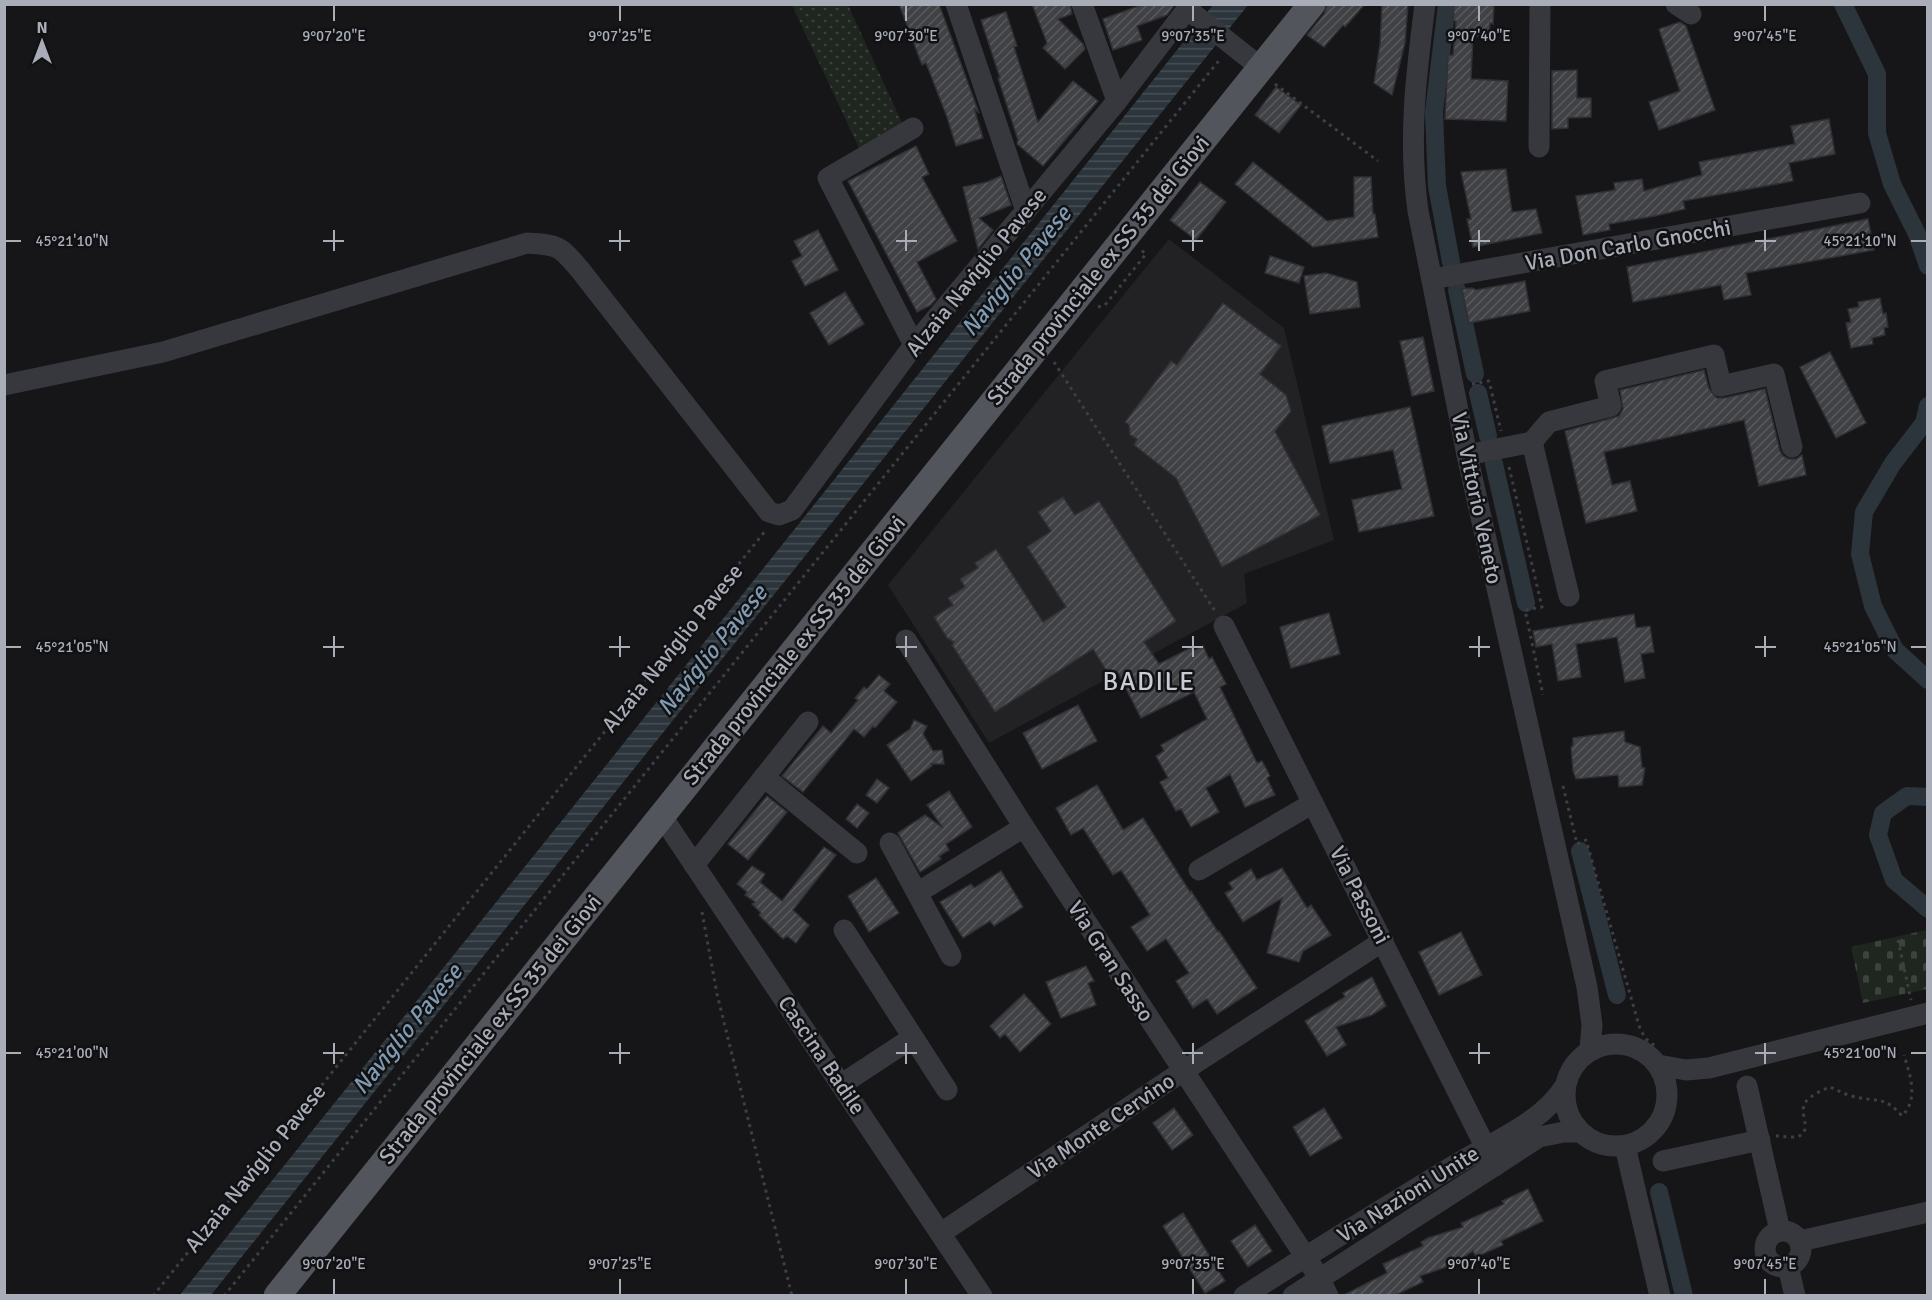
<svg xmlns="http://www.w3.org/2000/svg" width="1932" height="1300" viewBox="0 0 1932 1300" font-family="Signika,sans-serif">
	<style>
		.built { fill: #222225 }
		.cemetery { fill: url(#cemetery-stones) }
		.park { fill: url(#park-dots) }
		.water { fill: url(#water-rules) }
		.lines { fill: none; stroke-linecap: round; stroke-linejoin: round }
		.canal { stroke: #2c353c; stroke-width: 18 }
		.building { fill: url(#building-hatch); stroke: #303034; stroke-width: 1.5 }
		.path { stroke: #3d3f44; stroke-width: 3; stroke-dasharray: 3 4.5; stroke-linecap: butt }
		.minor { stroke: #37383d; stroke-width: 21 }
		.major { stroke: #53555c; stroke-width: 27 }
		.ticks { fill: none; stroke: #a8adb8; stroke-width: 2 }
		.labels { text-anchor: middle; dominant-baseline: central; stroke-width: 5; stroke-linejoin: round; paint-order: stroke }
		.street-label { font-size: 22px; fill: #a8adb8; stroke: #111113 }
		.water-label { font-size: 24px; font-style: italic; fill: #7f9bb3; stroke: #111113 }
		.quarter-label { font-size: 26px; letter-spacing: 1.5px; fill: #c9ccd4; stroke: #111113 }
		.ticks-label { font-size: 15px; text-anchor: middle; fill: #a8adb8; stroke: #111113; stroke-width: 5; stroke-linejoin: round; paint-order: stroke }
	</style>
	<defs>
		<pattern id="cemetery-stones" width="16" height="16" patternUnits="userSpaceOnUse" patternTransform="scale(1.5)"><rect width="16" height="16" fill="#1e261f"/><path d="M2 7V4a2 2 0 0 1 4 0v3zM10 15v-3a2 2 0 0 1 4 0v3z" fill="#3c433d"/></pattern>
		<pattern id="park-dots" width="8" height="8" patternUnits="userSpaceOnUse" patternTransform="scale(1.5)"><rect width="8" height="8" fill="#1e261f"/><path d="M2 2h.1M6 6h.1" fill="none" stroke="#3c433d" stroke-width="1.8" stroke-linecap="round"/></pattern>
		<pattern id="water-rules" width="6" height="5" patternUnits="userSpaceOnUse" patternTransform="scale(1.5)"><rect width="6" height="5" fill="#2c353c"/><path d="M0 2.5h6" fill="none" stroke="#485056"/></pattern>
		<pattern id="building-hatch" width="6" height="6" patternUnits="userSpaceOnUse" patternTransform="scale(1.5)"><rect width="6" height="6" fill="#404145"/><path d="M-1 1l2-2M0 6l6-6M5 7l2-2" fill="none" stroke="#595a5e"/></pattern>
	</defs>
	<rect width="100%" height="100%" fill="#161618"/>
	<polygon class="built" points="1169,239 1284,328 1334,540 1244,574 1247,603 989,743 888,585"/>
	<polygon class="cemetery" points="1926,930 1927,989 1863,1003 1851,947"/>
	<polygon class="park" points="792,5 848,5 902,123 859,148"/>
	<polygon class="water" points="1213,5 1248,5 211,1295 179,1296 564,818"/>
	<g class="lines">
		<g class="canal">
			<polyline points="1447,4 1434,112 1437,186 1451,262"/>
			<polyline points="1843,4 1877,74 1877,133 1892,184 1917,234 1928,266"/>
			<polyline points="1457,290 1475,374"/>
			<polyline points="1478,393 1488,436"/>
			<polyline points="1928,406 1924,423 1893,463 1864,512 1860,554 1873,606 1895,650 1928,680"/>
			<polyline points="1494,464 1526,603"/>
			<polyline points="1928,797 1907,796 1883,813 1878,835 1894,880 1928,909"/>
			<polyline points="1580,851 1617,995"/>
			<polyline points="1659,1192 1684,1296"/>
		</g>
	</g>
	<g class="building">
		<polygon points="899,4 939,4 979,113 974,108 983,138 956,146 947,117 926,63 922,65"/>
		<polygon points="1032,4 1070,4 1072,14 1058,19 1083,44 1085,49 1065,69 1043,48 1047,43"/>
		<polygon points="1144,4 1175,4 1167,15 1137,26 1142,40 1113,50 1103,19"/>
		<polygon points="1327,4 1365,4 1345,27 1343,25 1324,47 1307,35 1324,14"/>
		<polygon points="1382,4 1408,4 1405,43 1392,95 1374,83 1380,44"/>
		<polygon points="1454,4 1494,4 1493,24 1490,23 1489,37 1473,36 1471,79 1508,81 1506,121 1445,119 1448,55 1453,55 1456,21 1453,21"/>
		<polygon points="1006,12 1017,46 1014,47 1038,122 1073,81 1098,101 1043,166 1017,144 1018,140 998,78 1000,78 981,20"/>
		<polygon points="1680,22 1686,26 1715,110 1659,130 1649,102 1680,91 1659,29"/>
		<polygon points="1577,70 1577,98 1591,98 1591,117 1568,118 1568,128 1552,129 1552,71"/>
		<polygon points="1276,87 1301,105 1279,133 1255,115"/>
		<polygon points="1829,119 1835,154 1789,163 1793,181 1683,201 1685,209 1655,216 1609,224 1610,230 1583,235 1576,196 1615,190 1614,183 1642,179 1644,191 1702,175 1699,162 1795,144 1791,126"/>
		<polygon points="916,146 929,174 922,177 957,241 917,262 936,299 931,305 917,312 848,181"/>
		<polygon points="1253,162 1327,221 1354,217 1354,177 1371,177 1373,214 1375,214 1378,237 1313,247 1235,184"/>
		<polygon points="1506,169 1512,212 1536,209 1542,233 1473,247 1467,219 1471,219 1461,172"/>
		<polygon points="1001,176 1011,205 979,218 993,230 978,249 963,187 987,182"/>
		<polygon points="1200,182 1226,202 1196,240 1170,220"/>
		<polygon points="1868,219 1874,250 1746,273 1751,295 1724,300 1721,285 1633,302 1627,267"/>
		<polygon points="818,230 838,270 805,286 792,261 802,256 794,241"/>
		<polygon points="1270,256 1304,267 1299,283 1265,273"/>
		<polygon points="1326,273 1357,282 1360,307 1310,314 1304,276"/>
		<polygon points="1525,281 1530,311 1469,323 1462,289 1472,288 1476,290"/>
		<polygon points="845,292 864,324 829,345 810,313"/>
		<polygon points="1880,298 1883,314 1886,313 1888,327 1884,328 1885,335 1872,338 1873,344 1851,348 1846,323 1851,322 1848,309 1859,307 1858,302"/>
		<polygon points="1223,303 1281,346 1260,374 1286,395 1291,411 1275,431 1320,515 1222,567 1176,478 1134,445 1137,439 1130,435 1129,425 1125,422 1171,361 1177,365"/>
		<polygon points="1423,337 1434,391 1412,396 1400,341"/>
		<polygon points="1830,352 1866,423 1836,438 1800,367"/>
		<polygon points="1704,370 1709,389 1717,398 1724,398 1765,389 1780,451 1783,456 1789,459 1796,459 1802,455 1806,475 1759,486 1744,420 1604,452 1612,485 1630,481 1637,511 1586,523 1565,431 1619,416 1623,409 1620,390"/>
		<polygon points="1410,407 1434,516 1359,532 1352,500 1402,489 1393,450 1330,463 1322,426"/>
		<polygon points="1063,497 1075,515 1099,501 1176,621 1144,642 1159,664 1192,647 1194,651 1203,646 1209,659 1212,657 1226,684 1220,687 1257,763 1262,761 1270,776 1267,778 1275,795 1245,807 1230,774 1206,788 1219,812 1191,827 1181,809 1176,811 1160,782 1168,778 1156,756 1164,751 1161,745 1207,719 1194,692 1141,718 1117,671 1109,675 1093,649 995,712 952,645 954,642 947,638 934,617 953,605 948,598 965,587 960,579 978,568 975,563 996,549 1043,622 1066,607 1027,547 1051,531 1038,512"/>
		<polygon points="1329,613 1340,654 1291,668 1280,627"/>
		<polygon points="1634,614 1636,628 1650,626 1654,652 1641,654 1645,678 1625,682 1617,637 1576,644 1581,677 1558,681 1552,644 1536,647 1533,631"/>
		<polygon points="879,675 890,684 884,691 897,702 875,728 873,726 864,737 854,729 803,792 782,776 823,726 831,733 858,700 855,698 864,687 867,689"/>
		<polygon points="1078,705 1097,741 1042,769 1023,733"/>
		<polygon points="914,720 927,726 923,734 933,751 942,750 944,764 931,764 932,766 911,781 887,745 910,729"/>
		<polygon points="1624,731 1625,742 1640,747 1642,768 1645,768 1642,785 1619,787 1618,775 1576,779 1573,771 1571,747 1573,746 1573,738"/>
		<polygon points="877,779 889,788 877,803 866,795"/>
		<polygon points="1097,785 1123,830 1143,818 1190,892 1191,891 1218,932 1219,931 1257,988 1217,1014 1207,999 1193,1008 1176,981 1189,973 1166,939 1147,951 1131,927 1150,915 1121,870 1113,875 1083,828 1071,835 1056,808"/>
		<polygon points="949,791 972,827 946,844 949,850 939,856 941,859 920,872 898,833 925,815 943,828 927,805"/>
		<polygon points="767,796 787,812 748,860 728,844"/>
		<polygon points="857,804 869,813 857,828 846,819"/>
		<polygon points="824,847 836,855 793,910 809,925 796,943 787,936 783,939 759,915 761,913 752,904 755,902 745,895 747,892 737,884 752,866 765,874 760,882 782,901"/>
		<polygon points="1282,868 1307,908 1311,905 1331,935 1303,951 1299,962 1267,953 1282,898 1243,922 1225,893 1233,889 1229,883 1251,869 1257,880"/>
		<polygon points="1001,871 1023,907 994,926 990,921 963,938 940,902 971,884 974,888"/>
		<polygon points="876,878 899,913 869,932 848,896"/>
		<polygon points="1461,932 1482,975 1439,995 1419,952"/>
		<polygon points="1086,966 1094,981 1088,983 1096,1005 1061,1018 1046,982"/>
		<polygon points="1372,977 1386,1006 1372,1015 1336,1027 1346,1045 1327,1056 1305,1021 1345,997 1343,993"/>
		<polygon points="1024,994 1051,1024 1020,1052 1005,1034 1000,1038 990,1026"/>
		<polygon points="1174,1108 1193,1135 1172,1150 1153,1123"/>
		<polygon points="1324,1108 1342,1138 1310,1156 1293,1127"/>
		<polygon points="1528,1189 1543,1221 1501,1241 1503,1245 1476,1257 1473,1251 1452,1265 1420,1276 1423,1282 1393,1296 1342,1296 1387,1273 1383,1264 1423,1246 1421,1242 1428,1238 1463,1227 1461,1223 1504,1204 1502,1201"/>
		<polygon points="1183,1213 1225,1281 1205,1293 1163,1226"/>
		<polygon points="1255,1225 1272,1251 1248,1267 1231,1241"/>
	</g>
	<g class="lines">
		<g class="path">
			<polyline points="1275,84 1378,161"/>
			<polyline points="1098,307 1105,305 1146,254 1141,250"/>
			<polyline points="1054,362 1215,611"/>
			<polyline points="1472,384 1489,381 1501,431"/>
			<polyline points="1509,467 1542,607 1525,610 1543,695"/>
			<polyline points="1563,786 1577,844 1586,840 1640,1029 1646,1039 1655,1046"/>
			<polyline points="702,912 717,994 792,1296"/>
			<polyline points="1898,940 1911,1000"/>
			<path d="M 1776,1136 C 1783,1136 1795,1139 1801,1135 C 1811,1128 1799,1112 1805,1103 C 1809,1096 1822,1090 1830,1087 C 1837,1090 1844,1094 1852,1096 C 1876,1103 1883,1094 1902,1116 C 1919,1099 1910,1075 1904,1055"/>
			<polyline points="153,1296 766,530"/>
			<polyline points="224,1296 1221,58"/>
		</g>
		<g class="minor">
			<polyline points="956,4 1026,211"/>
			<polyline points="1082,4 1117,101"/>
			<path d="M 1425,4 C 1416,75 1408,140 1418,211 L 1467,455 L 1587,987 L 1592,1025 L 1590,1050"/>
			<polyline points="1676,4 1691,14"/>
			<polyline points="1187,9 1260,67"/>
			<polyline points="913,128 828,178 914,345"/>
			<polyline points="1539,147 1540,4"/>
			<polyline points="1432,279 1860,203"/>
			<path d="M 4,385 L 163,352 L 527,243 C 560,245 560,246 581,271 L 769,512 L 779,515 L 792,510 L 914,345 L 1117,101 L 1191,4"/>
			<polyline points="1532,442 1569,596"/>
			<polyline points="1467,455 1532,442 1549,422 1611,406 1605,381 1714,355 1721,386 1774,374 1792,447"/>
			<polyline points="1224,626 1495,1166"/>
			<polyline points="906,640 1024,827 1320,1279 1328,1296"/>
			<polyline points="764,777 857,853"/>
			<polyline points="661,815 982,1296"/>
			<polyline points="890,843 951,956"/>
			<polyline points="694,865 808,722"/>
			<polyline points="1199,870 1313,803"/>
			<polyline points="917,893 1024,827"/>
			<polyline points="844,930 947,1090"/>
			<circle cx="1616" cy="1095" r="51"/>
			<polyline points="1658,1065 1686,1070 1709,1068 1928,1013"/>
			<polyline points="842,1084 912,1038"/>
			<polyline points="1747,1086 1780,1231"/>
			<polyline points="1625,1146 1660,1296"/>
			<polyline points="1663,1161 1760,1140"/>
			<circle cx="1783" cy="1249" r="18"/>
			<polyline points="941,1233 1183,1071 1383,941"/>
			<polyline points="1800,1241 1928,1212"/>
			<polyline points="1788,1266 1795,1296"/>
			<path d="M 1244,1296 C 1314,1251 1384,1208 1455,1165 C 1492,1142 1541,1124 1565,1086"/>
			<polyline points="1293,1296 1539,1137 1564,1132 1580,1132"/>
		</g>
		<polyline class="major" points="277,1296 1312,4"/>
	</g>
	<path class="ticks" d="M 334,6 L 334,21M 620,6 L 620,21M 906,6 L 906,21M 1193,6 L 1193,21M 1479,6 L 1479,21M 1765,6 L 1765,21M 334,230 L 334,251M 620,230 L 620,251M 906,230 L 906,251M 1193,230 L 1193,251M 1479,230 L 1479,251M 1765,230 L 1765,251M 6,241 L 21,241M 323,241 L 344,241M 609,241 L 630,241M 896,241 L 917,241M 1182,241 L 1203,241M 1469,241 L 1490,241M 1755,241 L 1776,241M 1911,241 L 1926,241M 334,636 L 334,657M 620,636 L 620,657M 906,636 L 906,657M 1193,636 L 1193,657M 1479,636 L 1479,657M 1765,636 L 1765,657M 6,647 L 21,647M 323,647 L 344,647M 609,647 L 630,647M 896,647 L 917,647M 1182,647 L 1203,647M 1469,647 L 1490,647M 1755,647 L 1776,647M 1911,647 L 1926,647M 334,1043 L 334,1064M 620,1043 L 620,1064M 906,1043 L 906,1064M 1193,1043 L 1193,1064M 1479,1043 L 1479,1064M 1765,1043 L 1765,1064M 6,1053 L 21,1053M 323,1053 L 344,1053M 609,1053 L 630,1053M 896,1053 L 917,1053M 1182,1053 L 1203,1053M 1469,1053 L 1490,1053M 1755,1053 L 1776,1053M 1911,1053 L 1926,1053M 334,1279 L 334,1294M 620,1279 L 620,1294M 906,1279 L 906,1294M 1193,1279 L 1193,1294M 1479,1279 L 1479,1294M 1765,1279 L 1765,1294"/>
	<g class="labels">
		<g class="street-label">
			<text transform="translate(1628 245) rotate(-10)">Via Don Carlo Gnocchi</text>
			<text transform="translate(1098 270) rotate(-51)">Strada provinciale ex SS 35 dei Giovi</text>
			<text transform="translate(976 272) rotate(-51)">Alzaia Naviglio Pavese</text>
			<text transform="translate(1477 498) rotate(78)">Via Vittorio Veneto</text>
			<text transform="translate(672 648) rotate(-51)">Alzaia Naviglio Pavese</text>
			<text transform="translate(794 650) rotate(-51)">Strada provinciale ex SS 35 dei Giovi</text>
			<text transform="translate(1360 895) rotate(63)">Via Passoni</text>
			<text transform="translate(1111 961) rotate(57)">Via Gran Sasso</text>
			<text transform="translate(490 1029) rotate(-51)">Strada provinciale ex SS 35 dei Giovi</text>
			<text transform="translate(822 1055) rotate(56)">Cascina Badile</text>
			<text transform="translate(1101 1126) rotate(-34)">Via Monte Cervino</text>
			<text transform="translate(255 1168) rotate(-51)">Alzaia Naviglio Pavese</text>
			<text transform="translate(1408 1194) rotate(-32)">Via Nazioni Unite</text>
		</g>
		<g class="water-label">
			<text transform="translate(1016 271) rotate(-51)">Naviglio Pavese</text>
			<text transform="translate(712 650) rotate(-51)">Naviglio Pavese</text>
			<text transform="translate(407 1029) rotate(-51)">Naviglio Pavese</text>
		</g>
		<g class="quarter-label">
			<text x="1149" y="682">BADILE</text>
		</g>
	</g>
	<g class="ticks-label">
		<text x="334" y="41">9°07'20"E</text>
		<text x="620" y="41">9°07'25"E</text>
		<text x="906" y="41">9°07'30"E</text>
		<text x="1193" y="41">9°07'35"E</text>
		<text x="1479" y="41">9°07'40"E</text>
		<text x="1765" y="41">9°07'45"E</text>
		<text x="72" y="246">45°21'10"N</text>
		<text x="1860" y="246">45°21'10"N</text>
		<text x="72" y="652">45°21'05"N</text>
		<text x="1860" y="652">45°21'05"N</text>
		<text x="72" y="1058">45°21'00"N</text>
		<text x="1860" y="1058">45°21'00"N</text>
		<text x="334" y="1269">9°07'20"E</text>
		<text x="620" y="1269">9°07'25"E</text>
		<text x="906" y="1269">9°07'30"E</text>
		<text x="1193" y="1269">9°07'35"E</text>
		<text x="1479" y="1269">9°07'40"E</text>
		<text x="1765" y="1269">9°07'45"E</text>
	</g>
	<rect width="1932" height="1300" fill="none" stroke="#a8adb8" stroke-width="12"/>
	<g transform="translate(42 42)" stroke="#111113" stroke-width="4.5" paint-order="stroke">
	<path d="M0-4.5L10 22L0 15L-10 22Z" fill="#a8adb8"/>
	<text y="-9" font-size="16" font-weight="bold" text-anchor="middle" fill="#a8adb8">N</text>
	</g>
</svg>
